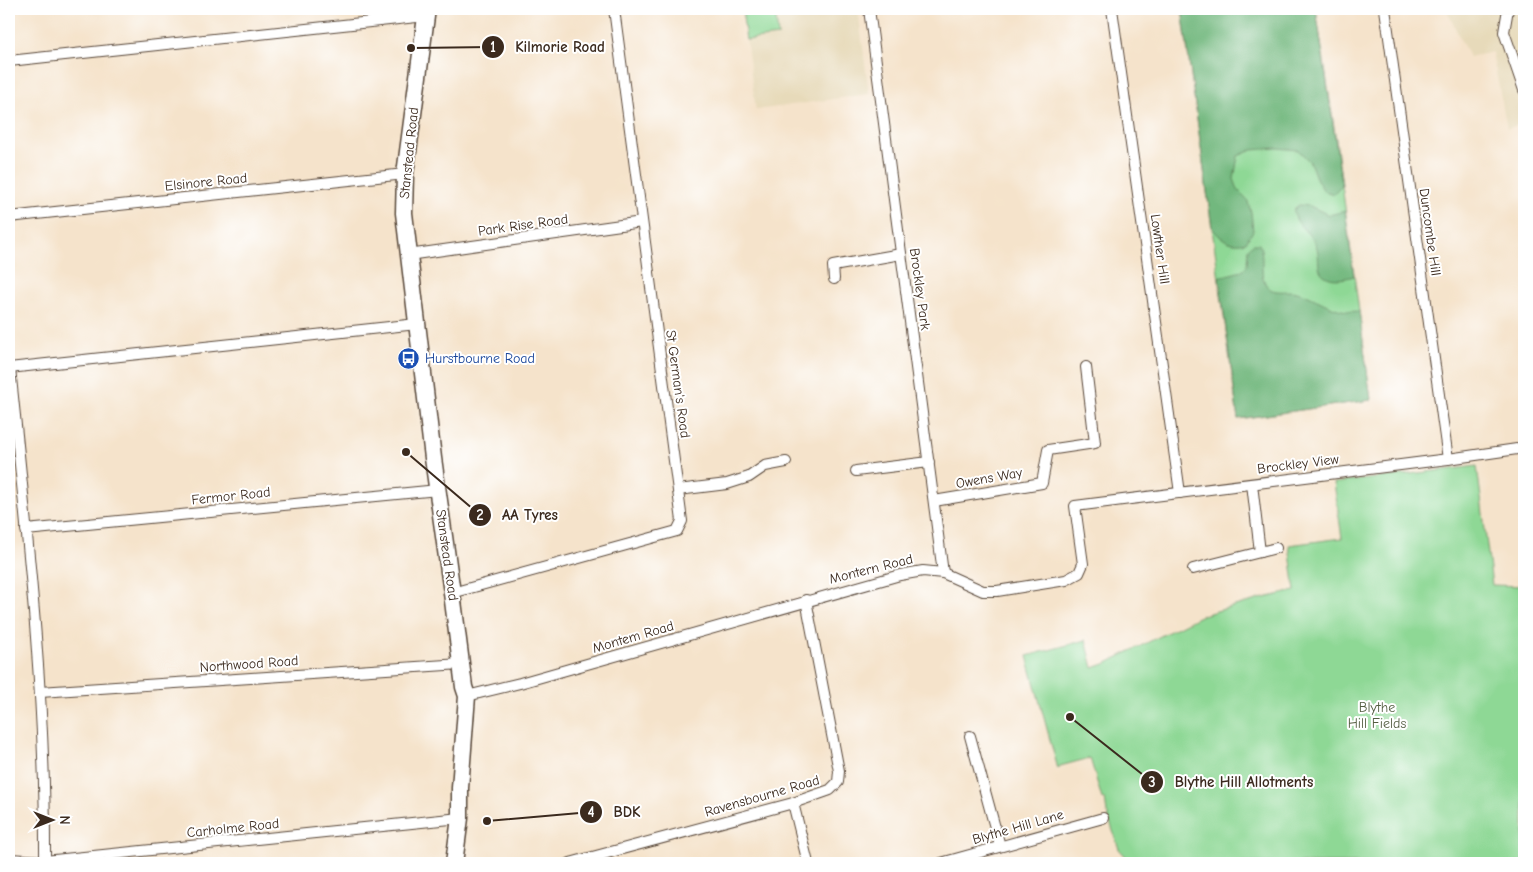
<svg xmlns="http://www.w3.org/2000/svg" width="1533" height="872" viewBox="0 0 1533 872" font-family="'Comic Neue',sans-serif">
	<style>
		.built { fill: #e7daba }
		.green { fill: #8ed895; stroke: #64815a }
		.forest { fill: #72b87e; stroke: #56714e }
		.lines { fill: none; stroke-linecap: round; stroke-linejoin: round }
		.minor-casing { stroke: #574638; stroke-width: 12 }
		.trunk-casing { stroke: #574638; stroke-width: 19 }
		.minor { stroke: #fff; stroke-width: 10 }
		.trunk { stroke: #fff; stroke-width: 16 }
		.labels { text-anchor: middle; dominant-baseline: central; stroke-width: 4; stroke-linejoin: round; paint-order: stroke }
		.street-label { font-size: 14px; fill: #3b2a1e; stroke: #fff }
		.transit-label { font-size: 14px; fill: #164399; stroke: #fff; text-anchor: start }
		.park-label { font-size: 14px; fill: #545e42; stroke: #fff }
		.leader { fill: none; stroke: #3b2a1e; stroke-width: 2 }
		.callout-dot { fill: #3b2a1e; stroke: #fff; stroke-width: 2 }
		.mark-label { font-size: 15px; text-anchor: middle; font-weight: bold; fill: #fff }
		.callout-label { font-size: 15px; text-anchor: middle; font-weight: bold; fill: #3b2a1e; stroke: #fff; stroke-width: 4; stroke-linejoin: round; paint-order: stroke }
	</style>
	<rect width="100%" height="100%" fill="#fff"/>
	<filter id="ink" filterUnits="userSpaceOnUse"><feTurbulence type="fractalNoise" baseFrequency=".02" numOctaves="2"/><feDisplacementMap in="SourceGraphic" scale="10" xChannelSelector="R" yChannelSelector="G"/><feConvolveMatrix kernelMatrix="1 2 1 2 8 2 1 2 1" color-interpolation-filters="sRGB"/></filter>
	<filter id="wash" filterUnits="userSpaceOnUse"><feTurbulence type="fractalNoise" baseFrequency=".0096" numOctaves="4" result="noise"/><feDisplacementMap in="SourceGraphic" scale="20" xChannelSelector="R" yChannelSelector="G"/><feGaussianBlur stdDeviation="1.12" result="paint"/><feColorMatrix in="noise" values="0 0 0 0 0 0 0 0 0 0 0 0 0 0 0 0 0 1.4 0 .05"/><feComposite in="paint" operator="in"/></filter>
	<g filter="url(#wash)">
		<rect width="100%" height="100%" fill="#f5e3cb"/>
		<g class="built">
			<polygon points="742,9 858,9 869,94 756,110"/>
			<polygon points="1446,9 1520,9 1519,15 1524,18 1524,124 1507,128 1492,52 1469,57"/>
		</g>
		<g class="green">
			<polygon points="742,9 775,9 778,36 746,40"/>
			<polygon points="1182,9 1316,9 1336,140 1371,400 1238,419"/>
			<polygon points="1477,466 1492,585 1524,586 1524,863 1133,863 1131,862 1119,849 1107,813 1105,799 1102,799 1090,758 1060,766 1058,769 1027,656 1086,640 1093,668 1107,663 1202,615 1264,598 1295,591 1289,545 1342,538 1334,483"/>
		</g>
		<g class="forest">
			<path d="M 1182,9 L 1316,9 L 1342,186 L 1334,194 L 1324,191 L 1316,178 L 1310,162 L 1298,150 L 1277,148 L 1252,150 L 1238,156 L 1234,179 L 1238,190 L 1247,199 L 1251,212 L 1253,231 L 1246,242 C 1231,246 1222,240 1212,228 Z"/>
			<path d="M 1299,205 L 1310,206 L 1329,215 L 1345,211 L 1354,276 C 1344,279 1328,282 1321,272 C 1317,266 1320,254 1316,245 C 1310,232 1293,224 1294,209 Z"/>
			<path d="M 1253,244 L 1259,244 C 1265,256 1259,271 1265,283 C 1272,296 1285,289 1297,292 C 1319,298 1335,314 1359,311 L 1371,400 L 1238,419 L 1219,277 L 1242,271 L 1247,265 L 1248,248 Z"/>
		</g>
	</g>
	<g filter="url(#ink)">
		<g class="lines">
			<defs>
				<g id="minor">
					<polyline points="869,9 943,573"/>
					<polyline points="1112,9 1180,493"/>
					<polyline points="1385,9 1448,459"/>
					<polyline points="1508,9 1504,32 1524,90"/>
					<polyline points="9,61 426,16"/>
					<polyline points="9,217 405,174"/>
					<polyline points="408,255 642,222"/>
					<polyline points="834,279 833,266 901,254"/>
					<polyline points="9,368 417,324"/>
					<path d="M 10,368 C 27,532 46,698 45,863"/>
					<polyline points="856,471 929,462"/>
					<polyline points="1252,484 1260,552"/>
					<polyline points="678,490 727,484 749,477 765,466 786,462"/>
					<polyline points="934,501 1042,483 1048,450 1095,443 1086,367"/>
					<polyline points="26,530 438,490"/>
					<polyline points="1193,569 1276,548"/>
					<polyline points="452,593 677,531 682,521 614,9"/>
					<polyline points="40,692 461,664"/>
					<polyline points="467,696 520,683 900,575 923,571 943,573 983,591 997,591 1066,580 1079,573 1083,564 1075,506 1448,459 1524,448"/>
					<polyline points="970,736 1000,846"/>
					<polyline points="793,803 808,863"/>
					<polyline points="9,859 45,861 460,818"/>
					<polyline points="570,863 793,803 830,790 838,782 839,771 806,600"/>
					<polyline points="941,863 1103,818"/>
				</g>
				<polyline id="trunk" points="427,9 405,174 404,213 433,458 452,593 464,687 467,696 460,788 460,818 454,863"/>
			</defs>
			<use href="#minor" class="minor-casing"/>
			<use href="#trunk" class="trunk-casing"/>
			<use href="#minor" class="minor"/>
			<use href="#trunk" class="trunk"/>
		</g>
	</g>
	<defs>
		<symbol id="bus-disc" viewBox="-11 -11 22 22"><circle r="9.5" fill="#1a4fb4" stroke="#fff"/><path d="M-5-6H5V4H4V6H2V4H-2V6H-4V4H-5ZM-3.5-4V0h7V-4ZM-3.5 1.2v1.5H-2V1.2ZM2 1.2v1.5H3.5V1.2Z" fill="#fff"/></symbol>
	</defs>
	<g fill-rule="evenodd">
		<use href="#bus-disc" x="396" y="346" width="25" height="25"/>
	</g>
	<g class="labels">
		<g class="street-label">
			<text transform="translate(409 153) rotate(-84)">Stanstead Road</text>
			<text transform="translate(206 182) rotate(-6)">Elsinore Road</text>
			<text transform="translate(523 225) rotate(-8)">Park Rise Road</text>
			<text transform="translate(1430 232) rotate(82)">Duncombe Hill</text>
			<text transform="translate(1160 249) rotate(82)">Lowther Hill</text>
			<text transform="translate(920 289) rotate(82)">Brockley Park</text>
			<text transform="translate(678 384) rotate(82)">St German's Road</text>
			<text transform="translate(1298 464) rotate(-7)">Brockley View</text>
			<text transform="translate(989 478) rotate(-10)">Owens Way</text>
			<text transform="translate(231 496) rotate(-6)">Fermor Road</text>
			<text transform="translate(447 555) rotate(82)">Stanstead Road</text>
			<text transform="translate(871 569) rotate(-14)">Montern Road</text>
			<text transform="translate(633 637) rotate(-16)">Montem Road</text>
			<text transform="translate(249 664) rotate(-4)">Northwood Road</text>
			<text transform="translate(762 796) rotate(-16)">Ravensbourne Road</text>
			<text transform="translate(1018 827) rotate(-16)">Blythe Hill Lane</text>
			<text transform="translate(233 828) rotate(-6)">Carholme Road</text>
		</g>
		<g class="transit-label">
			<text x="425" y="358">Hurstbourne Road</text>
		</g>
		<g class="park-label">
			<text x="1377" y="707">Blythe<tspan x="1377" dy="16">Hill Fields</tspan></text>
		</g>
	</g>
	<path class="leader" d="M411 48L493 47M406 452L480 515M1070 717L1152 782M487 821L591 812"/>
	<g class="callout-dot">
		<circle cx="411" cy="48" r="5"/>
		<circle cx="406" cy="452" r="5"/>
		<circle cx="1070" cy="717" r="5"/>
		<circle cx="487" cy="821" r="5"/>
		<circle cx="493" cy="47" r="12"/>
		<circle cx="480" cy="515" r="12"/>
		<circle cx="1152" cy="782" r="12"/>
		<circle cx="591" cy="812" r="12"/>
	</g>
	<g class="mark-label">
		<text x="493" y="52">1</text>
		<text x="480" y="520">2</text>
		<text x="1152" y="787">3</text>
		<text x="591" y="817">4</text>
	</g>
	<g class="callout-label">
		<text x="560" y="52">Kilmorie Road</text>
		<text x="530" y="520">AA Tyres</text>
		<text x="1244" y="787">Blythe Hill Allotments</text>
		<text x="627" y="817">BDK</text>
	</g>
	<rect width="1533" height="872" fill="none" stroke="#fff" stroke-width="30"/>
	<g transform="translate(52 820) rotate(90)" stroke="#ffffff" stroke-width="4" paint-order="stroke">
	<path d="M0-4L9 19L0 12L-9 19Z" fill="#3b2a1e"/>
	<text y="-8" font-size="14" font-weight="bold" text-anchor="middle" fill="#3b2a1e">N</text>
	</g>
</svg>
